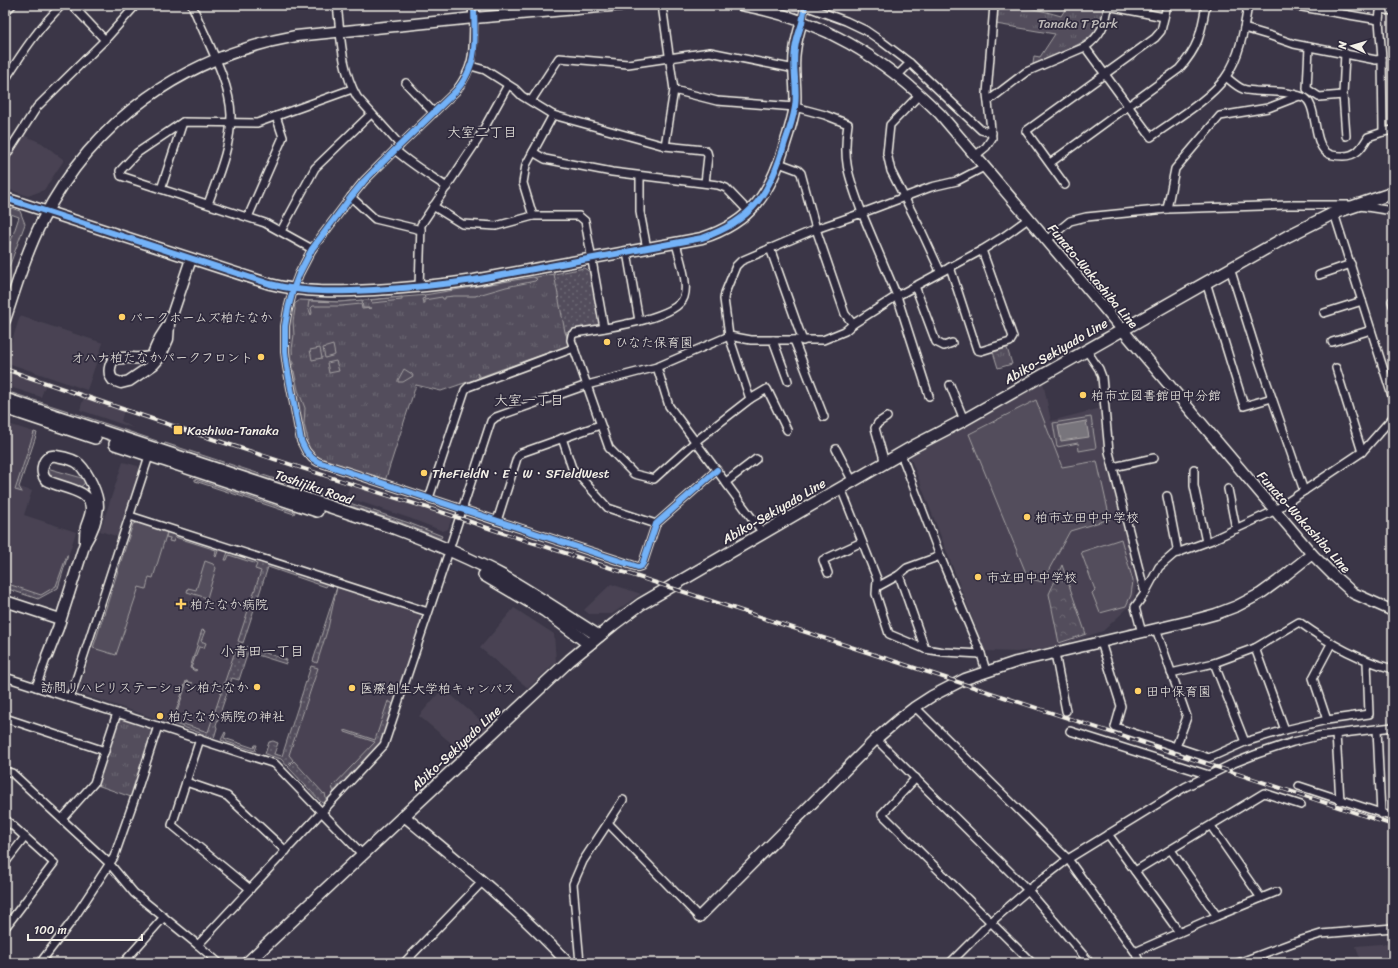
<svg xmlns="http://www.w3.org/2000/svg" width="1398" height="968" viewBox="0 0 1398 968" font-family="Sriracha,'Klee One',sans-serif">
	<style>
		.built { fill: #484352 }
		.grass { fill: url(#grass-dots); stroke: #a4a0a2 }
		.forest { fill: url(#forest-crowns); stroke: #a4a0a2 }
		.park { fill: url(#park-tufts); stroke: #a4a0a2 }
		.garden { fill: #534e5c; stroke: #a4a0a2 }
		.water { fill: #78747b; stroke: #aaa6a7 }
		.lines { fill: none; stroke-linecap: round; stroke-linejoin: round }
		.street-casing { stroke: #f4f1e8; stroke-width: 10 }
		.secondary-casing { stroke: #f4f1e8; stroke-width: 13 }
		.primary-casing { stroke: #f4f1e8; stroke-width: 14 }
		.street { stroke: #2f2a3d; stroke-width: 7 }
		.secondary { stroke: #2f2a3d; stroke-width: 10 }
		.primary { stroke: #2f2a3d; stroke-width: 11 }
		.rail-casing { stroke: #f4f1e8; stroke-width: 4 }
		.rail { stroke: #2f2a3d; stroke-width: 2.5; stroke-dasharray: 8; stroke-linecap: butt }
		.cycleway-casing { stroke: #2f2a3d; stroke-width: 8 }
		.cycleway { stroke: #73b2f8; stroke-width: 6 }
		.poi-dot { fill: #ffd166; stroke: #2f2a3d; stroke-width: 1.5 }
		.labels { text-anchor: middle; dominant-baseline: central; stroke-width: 3.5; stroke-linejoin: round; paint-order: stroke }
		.park-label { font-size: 13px; fill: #bcb8b7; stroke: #2f2a3d }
		.street-label { font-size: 13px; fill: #f4f1e8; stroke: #2f2a3d }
		.poi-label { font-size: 13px; fill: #f4f1e8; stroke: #2f2a3d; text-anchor: start }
		.neighbourhood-label { font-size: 14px; fill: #f4f1e8; stroke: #2f2a3d }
	</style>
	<defs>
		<pattern id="grass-dots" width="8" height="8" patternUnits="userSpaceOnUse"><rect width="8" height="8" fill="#534e5c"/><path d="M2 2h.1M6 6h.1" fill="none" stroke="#6c6873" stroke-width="1.8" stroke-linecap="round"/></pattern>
		<pattern id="forest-crowns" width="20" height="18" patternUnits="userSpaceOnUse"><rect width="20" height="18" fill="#534e5c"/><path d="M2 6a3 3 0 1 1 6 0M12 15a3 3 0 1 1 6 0" fill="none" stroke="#6c6873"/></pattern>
		<pattern id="park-tufts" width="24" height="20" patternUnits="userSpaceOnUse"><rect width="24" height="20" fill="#534e5c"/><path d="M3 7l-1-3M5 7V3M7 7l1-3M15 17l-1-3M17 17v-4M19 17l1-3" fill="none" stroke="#6c6873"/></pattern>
	</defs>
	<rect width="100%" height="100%" fill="#3b3647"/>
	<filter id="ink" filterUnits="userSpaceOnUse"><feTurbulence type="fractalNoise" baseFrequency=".025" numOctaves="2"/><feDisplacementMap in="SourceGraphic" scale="8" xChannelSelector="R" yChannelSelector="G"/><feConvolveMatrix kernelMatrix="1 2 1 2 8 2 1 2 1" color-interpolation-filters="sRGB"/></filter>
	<g filter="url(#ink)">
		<g class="built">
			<polygon points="23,135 42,143 64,160 44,190 28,196 5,188 5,163"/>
			<polygon points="20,316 103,343 87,390 5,362"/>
			<polygon points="5,367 47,381 41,397 13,388 5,370"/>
			<polygon points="1043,382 1051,421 1101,408 1104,451 1137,579 1133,603 1103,631 1051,648 1016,652 985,651 909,454"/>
			<polygon points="85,393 125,407 121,421 133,428 80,410"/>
			<polygon points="5,423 37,433 19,487 32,491 24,515 76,532 58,588 38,599 5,588"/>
			<polygon points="123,462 138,466 140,471 119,537 100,531"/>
			<polygon points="351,481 450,513 452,518 448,529 443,531 409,518 346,497"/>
			<polygon points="139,522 268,565 216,725 217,728 214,738 82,694 79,689 133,524"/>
			<polygon points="611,584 641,594 612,614 589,614 584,610"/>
			<polygon points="337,587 421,615 423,618 383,741 327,803 322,803 281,759"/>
			<polygon points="514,608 554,634 556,662 528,688 480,648"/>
			<polygon points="443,688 488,727 462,752 419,716"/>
			<polygon points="1392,943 1393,963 1361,963 1356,946"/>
		</g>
		<g class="grass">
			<polygon points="584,268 590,272 600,323 597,326 566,332 570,345 544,276"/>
			<polygon points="12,393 68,411 67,413 12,395"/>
			<polygon points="71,412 157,441 157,443 70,414"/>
			<polygon points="34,432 37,433 19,487 22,492 15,490"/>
			<polygon points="165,443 321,494 320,496 164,445"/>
			<polygon points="195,479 295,512 294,514 195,481"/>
			<polygon points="326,495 409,523 442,536 441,538 439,538 394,520 325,498"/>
			<polygon points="167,532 219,548 216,557 215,556 216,550 175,537 173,542 169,541 170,538 166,537"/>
			<polygon points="228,552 328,584 326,587 268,567 243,643 238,641 261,571 255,569 257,564 229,555 227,560 225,560"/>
			<polygon points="67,555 68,555 58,588 38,599 5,588 5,583 41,595 56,586"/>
			<polygon points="337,587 328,628 317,663 313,661"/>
			<polygon points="202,630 205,631 201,641 206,643 204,648 199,647 191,668 197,670 195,671 190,668"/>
			<polygon points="238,644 287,660 286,664 248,652 239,680 232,678 216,725 217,728 214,738 172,723 186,681 193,683 187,682 174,721 208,732 237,645"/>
			<polygon points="311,666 318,668 289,755 293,760 287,766 281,759 265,754 269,742 273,741 278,743 274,754 282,756"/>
			<polygon points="388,701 392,703 394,707 383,741 335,795 332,787 375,742 345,732 345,730 375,740"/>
			<polygon points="294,761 324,794 325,793 327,803 322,803 288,767"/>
		</g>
		<polygon class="forest" points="1062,565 1086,634 1059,643 1049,594"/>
		<g class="park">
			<path d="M 997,5 C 1019,5 1041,10 1061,16 L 1068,5 L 1105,5 C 1103,33 1085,42 1062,52 C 1052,57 1043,61 1033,64 L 1034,56 L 1040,57 L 1055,34 L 996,24 Z"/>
			<polygon points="554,274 565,332 570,345 568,348 441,391 416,385 385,481 318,458 306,446 298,409 289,352 289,325 293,305 300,300 340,302 428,295"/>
			<polygon points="1007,348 1012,364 998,368 993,352"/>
			<polygon points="123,719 150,728 153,733 131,797 97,785 117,721"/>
		</g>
		<g class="garden">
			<polygon points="5,206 20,211 25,224 5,278 5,259 19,217 5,212"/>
			<polygon points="533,277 537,279 535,281 506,287 475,296 454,296 445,297 445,299 443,299 442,297 424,300 424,303 423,303 422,299 425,298 424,295"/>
			<polygon points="402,297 402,300 372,303 371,300"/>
			<polygon points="362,300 363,308 372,308 362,309 361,304 341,306 313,306 311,308 312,313 311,315 308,307 309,301 340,302"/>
			<path d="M 294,304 L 295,309 L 293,321 L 294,335 L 292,349 L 293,364 L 290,365 C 288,345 287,324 294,304 Z"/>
			<polygon points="333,345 335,355 325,358 323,348"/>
			<polygon points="320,348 322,358 312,360 310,350"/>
			<polygon points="555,350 556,352 479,379 477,373 480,377"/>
			<polygon points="336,361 339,371 329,373 327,363"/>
			<polygon points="404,369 412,374 413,376 403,382 398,382 398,380"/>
			<polygon points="291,370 294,371 298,390 305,408 304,424 308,440 305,443"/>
			<polygon points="1036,400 1062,467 1097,461 1110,519 1070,531 1042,582 1028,578 969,434"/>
			<polygon points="1091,417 1096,448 1079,451 1078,443 1057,447 1053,423"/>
			<polygon points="47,468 82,478 85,480 84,484 79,488 55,480 48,476"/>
			<polygon points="139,522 167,532 153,578 149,577 146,589 139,587 116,655 93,648 133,524"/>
			<polygon points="1121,539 1133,581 1131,595 1126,606 1100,613 1092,593 1095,590 1081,552"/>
			<polygon points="205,561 213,564 216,568 207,598 187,592 188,588 196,590"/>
			<polygon points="225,732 226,733 224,738 254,748 255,745 257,745 255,751 221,740"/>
		</g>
		<polygon class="water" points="1086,421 1089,437 1061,441 1058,426"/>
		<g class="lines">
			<defs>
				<g id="street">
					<polyline points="72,5 105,40"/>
					<path d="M 192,5 C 205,38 230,80 231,115 C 231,146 218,176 208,204"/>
					<path d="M 337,5 C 341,36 341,69 357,97 L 400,145"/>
					<polyline points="662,5 674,90 665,146"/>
					<polyline points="1290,5 1379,20"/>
					<polyline points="805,6 846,21 865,30 881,41 910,63 981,130 992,133"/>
					<polyline points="1108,6 1164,17"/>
					<polyline points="1393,11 1382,9 1380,12 1379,20 1382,59 1383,132 1393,130"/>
					<polyline points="5,12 12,5"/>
					<path d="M 474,18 C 473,50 476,65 456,91 L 395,150 L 364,181 L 351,197 L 312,249 L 299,274 L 293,290 L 288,309 L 285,326 L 285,352 L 287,367 L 301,441 L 306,451 L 312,458 L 318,462 L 638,567 L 641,566 L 643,563 L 656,524 L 717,470"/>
					<polyline points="802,21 805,5"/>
					<polyline points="1244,28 1271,36 1294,44 1376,60 1382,59"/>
					<path d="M 1085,47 L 1151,137 C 1174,120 1208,101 1225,78 C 1240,57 1244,30 1248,5"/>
					<polyline points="1309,47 1307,89 1319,97 1343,95"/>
					<polyline points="1345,53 1343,95 1346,136"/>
					<polyline points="471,66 485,70 515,89 522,96 553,115 665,146 704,150 707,152 708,156 705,183"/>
					<polyline points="898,75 910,63"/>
					<path d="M 1226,77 C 1231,81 1237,87 1243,89 C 1247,91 1252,90 1255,91 C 1273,92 1287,91 1303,97 C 1318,102 1312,141 1326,152 C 1330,156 1338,156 1343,156 C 1357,156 1362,147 1368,137 L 1383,132"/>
					<path d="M 5,80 C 22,53 39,27 62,5"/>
					<polyline points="406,83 434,113"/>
					<path d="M 674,90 L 717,101 L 795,107 L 825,115 L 848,124 C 842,162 849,177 862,213 L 931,187 L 957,181 L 984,167"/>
					<polyline points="920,94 890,125 887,153 891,171 922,232 940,271"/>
					<polyline points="531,101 559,58 628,64 710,52 795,69"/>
					<path d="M 988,101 L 1026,72 L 1085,47 C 1100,37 1107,22 1108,5"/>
					<path d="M 395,150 C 411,164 429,175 447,187"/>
					<polyline points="533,152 545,159 612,172 718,185 726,188 749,212"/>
					<polyline points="975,156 986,147 992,138 987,94 994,5"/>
					<polyline points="5,157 37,107 105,40 136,5"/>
					<polyline points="779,163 798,170 801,173 816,229 845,314 853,324"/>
					<path d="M 1050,163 L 1179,69 C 1199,47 1201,33 1206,5"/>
					<polyline points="640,176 640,212 647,249"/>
					<polyline points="1065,185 1026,131 1155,38 1161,31 1167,5"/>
					<polyline points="161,189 183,122"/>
					<polyline points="351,197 375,219 421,230"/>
					<polyline points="433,206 462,224 496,226 533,216 579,216 585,221 604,328"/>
					<polyline points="1360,206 1393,211"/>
					<polyline points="1167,209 1175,169 1220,116 1268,108 1299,96"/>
					<polyline points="1334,213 1393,399"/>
					<polyline points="533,216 523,183 526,165 553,115"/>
					<polyline points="248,217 283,137 276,116"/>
					<polyline points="281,231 315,168 371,114"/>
					<polyline points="1046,241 1070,221 1086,217 1167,209 1289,205 1349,205"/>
					<path d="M 676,243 C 679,257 689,283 684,297 C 676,320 598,329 575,333 L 572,335 L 571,340 L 609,448 L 634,474 L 654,479 L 696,441 L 750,399 L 729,336 L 724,299 L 725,293 L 736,266 L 741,261 L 816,229 L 862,213 L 897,296 L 929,396"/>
					<polyline points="770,248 803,341"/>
					<polyline points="312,249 265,223 121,176 120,171 137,153 183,122 257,123 352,89"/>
					<polyline points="627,252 639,321"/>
					<polyline points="950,267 977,350 981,351 1010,342 1013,337 982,250"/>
					<polyline points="1230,268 1258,357 1304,491"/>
					<polyline points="1319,275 1351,264"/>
					<polyline points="1206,282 1244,406 1272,398"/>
					<polyline points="915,286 936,342 944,346 952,343"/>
					<polyline points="419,287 421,225 477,141 508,85"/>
					<polyline points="1392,301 1393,305"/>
					<polyline points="1324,313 1362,301"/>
					<polyline points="773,340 788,381"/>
					<polyline points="794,340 824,417"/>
					<polyline points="1332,342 1371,330"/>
					<polyline points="1087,351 1099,369 1102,377 1109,452 1145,593"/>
					<polyline points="657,367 669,406 763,533"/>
					<polyline points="1336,368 1362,452"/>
					<polyline points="950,385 964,420"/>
					<polyline points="750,399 767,389 787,430"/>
					<polyline points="562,438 572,468 608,508 656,524"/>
					<polyline points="836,449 853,482"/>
					<polyline points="901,454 940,556 981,654 986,671"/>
					<polyline points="884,464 883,456 875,428 878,423 887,417"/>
					<polyline points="1113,467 1154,458"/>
					<polyline points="1194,469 1194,486 1206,542"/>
					<polyline points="726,482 756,459"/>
					<polyline points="841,488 877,579 876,594 889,634 925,649 944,652 981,654"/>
					<polyline points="1228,489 1236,529"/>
					<polyline points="1167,496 1178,553"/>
					<polyline points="429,498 465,390 468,387 574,348"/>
					<polyline points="130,516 428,612"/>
					<polyline points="497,521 517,458 521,453 600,425"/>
					<polyline points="449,550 491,421 496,417 587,385 657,367 729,336 751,340 823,340 845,331 853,324 897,296 982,250 1003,237 1028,219"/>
					<polyline points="828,573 823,560 862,542"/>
					<polyline points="899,575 925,649"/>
					<polyline points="877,587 899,575 907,568 940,556"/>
					<polyline points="1156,629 1187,717 1176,747 1209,758 1245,742"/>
					<polyline points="1142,633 1135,607 1145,593 1159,567 1174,554 1212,540 1274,511 1362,452 1393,417"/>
					<polyline points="1101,642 1121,706 1115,727 1176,747"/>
					<polyline points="1255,648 1285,730"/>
					<polyline points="1055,653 1066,711"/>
					<path d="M 1367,661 L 1369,714 L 1327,720 L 1285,730 L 1245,742 L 1214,663 L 1255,648 L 1299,622 C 1328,643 1358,660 1393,669"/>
					<polyline points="1171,673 1214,663"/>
					<polyline points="5,677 275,764 363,855"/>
					<polyline points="36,687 47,656"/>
					<polyline points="70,698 149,456"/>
					<polyline points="915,707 1068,859 1135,952 1140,963"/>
					<polyline points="5,718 105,751"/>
					<polyline points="1327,720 1313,678 1331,644"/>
					<polyline points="1377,729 1381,814"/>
					<polyline points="1070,731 1209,775"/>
					<polyline points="1336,734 1340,801"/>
					<polyline points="200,739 172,825 250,889"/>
					<polyline points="876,739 1028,890 1090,963"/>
					<polyline points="5,771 12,773 109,863 134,893 198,945 219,963"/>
					<polyline points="916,778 882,814 1032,963"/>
					<polyline points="186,782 227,796 286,851"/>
					<polyline points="1299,786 1393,817"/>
					<polyline points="5,819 54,863 5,928"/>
					<polyline points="62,819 94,783 117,713"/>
					<polyline points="609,824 699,917"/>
					<polyline points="1211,826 1261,898"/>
					<polyline points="1108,834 1179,932"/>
					<polyline points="1171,850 1217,916"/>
					<polyline points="5,863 25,837"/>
					<polyline points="1135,871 1264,793 1301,805"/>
					<polyline points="198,945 384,745 447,557"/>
					<polyline points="1135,952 1217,916 1276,892"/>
					<polyline points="40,963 72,921 114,857 134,800 158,726"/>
					<polyline points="123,963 164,917"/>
					<polyline points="404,963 483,881"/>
					<polyline points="580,963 573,884 583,861 623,800"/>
					<polyline points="950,963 991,922 1028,890 1068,859 1185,787 1234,763 1257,754 1293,742 1318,736 1393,727"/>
					<polyline points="1238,963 1292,943 1321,934 1393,928"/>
				</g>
				<g id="secondary">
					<polyline points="474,5 474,18"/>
					<path d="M 741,5 C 821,19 883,57 940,114 L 1312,554 L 1333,575 L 1353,593 L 1393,611"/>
					<path d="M 5,198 L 270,284 C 305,293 338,292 374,290 C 407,288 441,285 474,280 L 702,238 C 752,222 771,192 785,144 C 789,132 793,118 795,106 C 797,87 792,69 795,51 C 796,41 799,31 802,21"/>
					<path d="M 5,320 C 16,287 26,253 42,221 C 94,119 185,56 296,36 L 474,18 L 622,5"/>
					<path d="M 169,324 L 160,338 L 152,356 C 139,362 126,354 113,360 C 109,367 108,374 113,380 L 121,383 L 129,381 L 154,364 L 160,357 L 168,339 L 169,324 L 191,259"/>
					<polyline points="5,601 60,619"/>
					<path d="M 47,656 L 58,628 L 85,543 C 92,532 97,520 98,506 C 98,494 88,473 79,464 C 75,460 62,457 56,456 C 43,454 39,472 46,480 C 59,488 92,489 91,509 C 91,515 88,521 86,527 C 85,532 85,538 85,543"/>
					<path d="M 404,816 C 461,863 518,909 568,963"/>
					<polyline points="699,917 876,739 897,721 915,707 932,696 965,679 1016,662 1194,620 1216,614 1237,606 1260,594 1278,581 1312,554"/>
				</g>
				<g id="primary">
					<path d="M 5,399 L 394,528 C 431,542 468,557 503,576 C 536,595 567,616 599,636"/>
					<polyline points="5,408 95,438"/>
					<polyline points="115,444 317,511"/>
					<polyline points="484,575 545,611 589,644"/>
					<polyline points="247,963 570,660 614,624 641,604 801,511 914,446 964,420 1288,236 1334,213 1393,193"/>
				</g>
			</defs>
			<use href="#street" class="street-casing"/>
			<use href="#secondary" class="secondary-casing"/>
			<use href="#primary" class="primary-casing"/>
			<use href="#street" class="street"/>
			<use href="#secondary" class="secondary"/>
			<use href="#primary" class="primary"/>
			<defs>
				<path id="rail" d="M 5,369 C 150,419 295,467 441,512 C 478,524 515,538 553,549 L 1393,825"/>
			</defs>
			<use href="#rail" class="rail-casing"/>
			<use href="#rail" class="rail"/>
			<defs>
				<g id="cycleway">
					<path d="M 474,5 C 474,23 477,51 470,67 C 467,76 462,84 456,91 L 395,150 L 364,181 L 351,197 L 312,249 L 299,274 L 293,290 L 288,309 L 285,326 L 285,352 L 287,367 L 301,441 L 306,451 L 312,458 L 318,462 L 638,567 L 641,566 L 643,563 L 656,524 L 717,470"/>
					<path d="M 5,198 L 270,284 C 305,293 338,292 374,290 C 407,288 441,285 474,280 L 702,238 C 753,221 771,191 785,142 C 789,131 793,119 795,107 C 798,88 792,68 795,49 C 796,40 799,32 802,23 C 803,17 804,11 805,5"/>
				</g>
			</defs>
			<use href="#cycleway" class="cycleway-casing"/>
			<use href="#cycleway" class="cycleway"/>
		</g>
	</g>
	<g class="poi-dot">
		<circle cx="122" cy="317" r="4"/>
		<circle cx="607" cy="342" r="4"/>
		<circle cx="261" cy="357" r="4"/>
		<circle cx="1083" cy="395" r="4"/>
		<rect x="173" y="425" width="10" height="10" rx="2"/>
		<circle cx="424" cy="473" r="4"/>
		<circle cx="1027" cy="517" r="4"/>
		<circle cx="978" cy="577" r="4"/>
		<path d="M179 598h4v4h4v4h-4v4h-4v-4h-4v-4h4z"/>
		<circle cx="257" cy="687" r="4"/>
		<circle cx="352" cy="688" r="4"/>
		<circle cx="1138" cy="691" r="4"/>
		<circle cx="160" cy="716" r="4"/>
	</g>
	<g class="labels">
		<g class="park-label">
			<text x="1078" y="23">Tanaka T Park</text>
		</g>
		<g class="street-label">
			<text transform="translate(1093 276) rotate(50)">Funato-Wakashiba Line</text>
			<text transform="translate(1056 351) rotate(-30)">Abiko-Sekiyado Line</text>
			<text transform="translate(314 487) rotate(19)">Toshijiku Road</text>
			<text transform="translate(774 511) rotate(-30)">Abiko-Sekiyado Line</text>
			<text transform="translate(1304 522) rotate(48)">Funato-Wakashiba Line</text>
			<text transform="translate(456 748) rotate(-43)">Abiko-Sekiyado Line</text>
		</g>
		<g class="poi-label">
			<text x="130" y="317">パークホームズ柏たなか</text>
			<text x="615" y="342">ひなた保育園</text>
			<text x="253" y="357" text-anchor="end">オハナ柏たなかパークフロント</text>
			<text x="1091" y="395">柏市立図書館田中分館</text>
			<text x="187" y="430">Kashiwa-Tanaka</text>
			<text x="432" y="473">TheFieldN・E・W・SFieldWest</text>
			<text x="1035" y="517">柏市立田中中学校</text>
			<text x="986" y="577">市立田中中学校</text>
			<text x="190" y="604">柏たなか病院</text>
			<text x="249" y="687" text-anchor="end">訪問リハビリステーション柏たなか</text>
			<text x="360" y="688">医療創生大学柏キャンパス</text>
			<text x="1146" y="691">田中保育園</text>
			<text x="168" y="716">柏たなか病院の神社</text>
		</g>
		<g class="neighbourhood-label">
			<text x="482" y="132">大室二丁目</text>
			<text x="529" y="400">大室一丁目</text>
			<text x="262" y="651">小青田一丁目</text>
		</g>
	</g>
	<rect width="1398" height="968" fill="none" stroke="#2f2a3d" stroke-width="20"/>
	<rect x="10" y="10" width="1378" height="948" fill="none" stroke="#f4f1e8" stroke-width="1.5" filter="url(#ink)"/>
	<g transform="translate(1352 46) rotate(275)" stroke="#2f2a3d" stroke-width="3" paint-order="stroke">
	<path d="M0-3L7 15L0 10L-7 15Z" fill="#f4f1e8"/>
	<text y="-6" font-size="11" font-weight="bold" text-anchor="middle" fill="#f4f1e8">N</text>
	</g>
	<path d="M28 934v6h114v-6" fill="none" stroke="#f4f1e8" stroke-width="2"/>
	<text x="34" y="934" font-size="12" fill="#f4f1e8" stroke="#2f2a3d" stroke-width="3" paint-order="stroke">100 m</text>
</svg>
